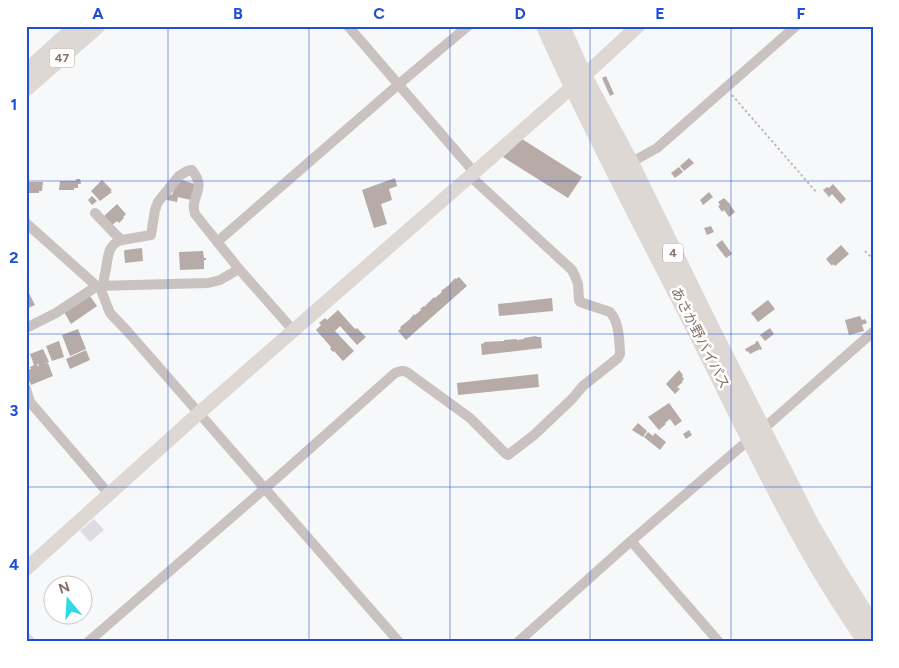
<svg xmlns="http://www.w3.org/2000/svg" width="899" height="668" viewBox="0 0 899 668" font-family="Figtree,'Noto Sans JP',sans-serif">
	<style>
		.green { fill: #dedbe3 }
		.building { fill: #b6aba7 }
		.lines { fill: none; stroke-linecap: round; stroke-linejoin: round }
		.path { stroke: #c1bcbb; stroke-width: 2; stroke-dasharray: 2.5 2.5; stroke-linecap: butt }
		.street { stroke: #c9c2c0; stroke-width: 10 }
		.secondary { stroke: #ded8d5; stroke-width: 14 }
		.primary { stroke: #ded8d5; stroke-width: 15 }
		.highway { stroke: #ded8d5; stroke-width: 18 }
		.grid { fill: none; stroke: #1d4ed8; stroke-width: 1; stroke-opacity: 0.55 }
		.labels { text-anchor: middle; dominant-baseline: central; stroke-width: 5; stroke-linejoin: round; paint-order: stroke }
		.shield { fill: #fff; stroke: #ac9c96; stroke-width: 1 }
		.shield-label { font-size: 12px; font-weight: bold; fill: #887169 }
		.street-label { font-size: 14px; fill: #887169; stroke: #fff }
		.neatline { fill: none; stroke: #1d4ed8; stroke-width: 2 }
		.grid-label { font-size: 16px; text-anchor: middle; font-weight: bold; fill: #1d4ed8 }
	</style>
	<rect width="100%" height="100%" fill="#f7f8f9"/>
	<polygon class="green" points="94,519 104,530 90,542 80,531"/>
	<g class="building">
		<polygon points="606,76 614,94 610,96 602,78"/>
		<polygon points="522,139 582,177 568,198 503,157"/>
		<polygon points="689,158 694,163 684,171 680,166"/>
		<polygon points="679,167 683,172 675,178 671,173"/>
		<polygon points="395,178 397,186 389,189 392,200 381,204 387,224 374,228 362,190"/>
		<polygon points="76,179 80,179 81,184 78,184 78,188 74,188 74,190 59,190 60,181 76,181"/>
		<polygon points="102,180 112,190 110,191 112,192 100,201 91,191"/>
		<polygon points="181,180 195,184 191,200 178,197 177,202 167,200 168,194 172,195 176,184 179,184"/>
		<polygon points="26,182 43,182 42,191 39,191 39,193 26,193"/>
		<polygon points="833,184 846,199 841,204 832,194 829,197 823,190 827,187 829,188"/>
		<polygon points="709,192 713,197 703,205 700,200"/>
		<polygon points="92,196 97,201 92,205 88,200"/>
		<polygon points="724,198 731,205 730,205 735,212 729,217 724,210 722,212 718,206 720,205 718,202"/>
		<polygon points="117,204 126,214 123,217 124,218 119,223 117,221 111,226 103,217"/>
		<polygon points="711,226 714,232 707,235 704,228"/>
		<polygon points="722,240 732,254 726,258 716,245"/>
		<polygon points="841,245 849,254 835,266 833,264 832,266 826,259"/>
		<polygon points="142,248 143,261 125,263 124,251 125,250"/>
		<polygon points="203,251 204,258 206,258 206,260 204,260 204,269 180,270 179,252"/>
		<polygon points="459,277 467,286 406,340 398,331 401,328 400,327 409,320 414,314 415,315 421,310 420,309 424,306 424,307 434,297 435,298 442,292 441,291 449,285 455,278 456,279"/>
		<polygon points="28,291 35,305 26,309 26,292"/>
		<polygon points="90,296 97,306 71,324 64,312"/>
		<polygon points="552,298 553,311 499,316 498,304"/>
		<polygon points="768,300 775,309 758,322 751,313"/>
		<polygon points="338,310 355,329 357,328 366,337 357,345 340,326 335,331 354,351 343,361 334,351 333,352 330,349 331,347 316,330 321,325 319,323 325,318 327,320"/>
		<polygon points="860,316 862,320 865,319 867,323 862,325 864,331 849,335 845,320"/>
		<polygon points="770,328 774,334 765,341 760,335"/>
		<polygon points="78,329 86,349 70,356 62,335"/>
		<polygon points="536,336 537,337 541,337 542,348 482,355 481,344 484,343 484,342 504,341 504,340 517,339 517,340 524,339 524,338"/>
		<polygon points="59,341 64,357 52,361 46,346"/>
		<polygon points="758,341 762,349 760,350 760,349 750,354 748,351 747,352 745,349 756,343 755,342"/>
		<polygon points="43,349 49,362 39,366 38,363 37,366 48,363 53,376 31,385 26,374 26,371 31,369 30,367 34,365 30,354"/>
		<polygon points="86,350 90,360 70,369 66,359"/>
		<polygon points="679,370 683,375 682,376 684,379 682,381 683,382 677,387 680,389 675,394 666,384"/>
		<polygon points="538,374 539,387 458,395 457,383"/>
		<polygon points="669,403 682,421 675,426 670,419 665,423 666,424 659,430 648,417"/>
		<polygon points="638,423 647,431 643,437 632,430"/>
		<polygon points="689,430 692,435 686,439 683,434"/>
		<polygon points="648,432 653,436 655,433 666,442 660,450 644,437"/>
	</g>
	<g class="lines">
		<g class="path">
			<polyline points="732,95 817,193"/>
			<polyline points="865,251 873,259"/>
		</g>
		<g class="street">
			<polyline points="348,26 474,172"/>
			<polyline points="630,163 657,148 796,26"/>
			<polyline points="95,213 117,236 122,240"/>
			<polyline points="26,223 101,290 110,313 128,332 399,642"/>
			<polyline points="217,242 399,84 468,26"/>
			<path d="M 104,285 C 103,279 105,275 106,269 C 108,256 108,244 122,240 L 151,235 L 155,210 L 158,202 L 179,176 L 187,171 L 192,170 C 208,190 189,196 195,214 L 239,269 L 293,330"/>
			<polyline points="26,328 56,313 97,286 208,283 220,280 239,269"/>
			<polyline points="26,389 30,402 109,494"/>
			<polyline points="631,541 719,642"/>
			<path d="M 88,642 L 278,477 L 395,373 C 402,370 405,370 411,375 L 470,418 L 505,453 L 508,455 L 534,435 L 572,399 L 583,386 L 618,358 L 620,354 L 620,351 C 619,338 619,322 610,312 L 580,302 L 579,300 L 578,284 L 575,276 L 572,270 L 470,176"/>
			<polyline points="518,642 631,541 751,438 762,430 873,332"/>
		</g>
		<g class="secondary">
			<polyline points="26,569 199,413 572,87 638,26"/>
			<polyline points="26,640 28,642"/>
		</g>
		<g class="primary">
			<polyline points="26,71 76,26"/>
			<polyline points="26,89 98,26"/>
		</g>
		<g class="highway">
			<path d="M 545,26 C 594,135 651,241 705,348 C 755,448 802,551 867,642"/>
			<polyline points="561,26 583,76 630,163 709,325 810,524 839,573 873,627"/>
		</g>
	</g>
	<path class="grid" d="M 168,26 L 168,642M 309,26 L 309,642M 450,26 L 450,642M 590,26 L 590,642M 731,26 L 731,642M 26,181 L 873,181M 26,334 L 873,334M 26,487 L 873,487"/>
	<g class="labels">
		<g class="shield">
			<rect x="49.5" y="48.5" width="25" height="19" rx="4"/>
			<rect x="663" y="243.5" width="20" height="19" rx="4"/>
		</g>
		<g class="shield-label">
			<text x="62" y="58">47</text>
			<text x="673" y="253">4</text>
		</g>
		<g class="street-label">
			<text transform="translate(700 338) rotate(63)">あさか野バイパス</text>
		</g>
	</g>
	<rect width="899" height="668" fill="none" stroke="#ffffff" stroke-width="55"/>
	<g transform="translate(68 600) rotate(342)"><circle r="24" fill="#ffffff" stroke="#cfc6c3"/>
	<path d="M0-4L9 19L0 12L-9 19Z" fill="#2edae3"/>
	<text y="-8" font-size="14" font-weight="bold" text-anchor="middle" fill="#887169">N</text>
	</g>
	<rect x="28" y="28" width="844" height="612" class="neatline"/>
	<g class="grid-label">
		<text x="98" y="19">A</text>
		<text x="238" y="19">B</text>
		<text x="379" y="19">C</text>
		<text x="520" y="19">D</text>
		<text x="660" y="19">E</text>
		<text x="801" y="19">F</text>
		<text x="14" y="110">1</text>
		<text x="14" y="263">2</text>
		<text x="14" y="416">3</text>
		<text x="14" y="570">4</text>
	</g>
</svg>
